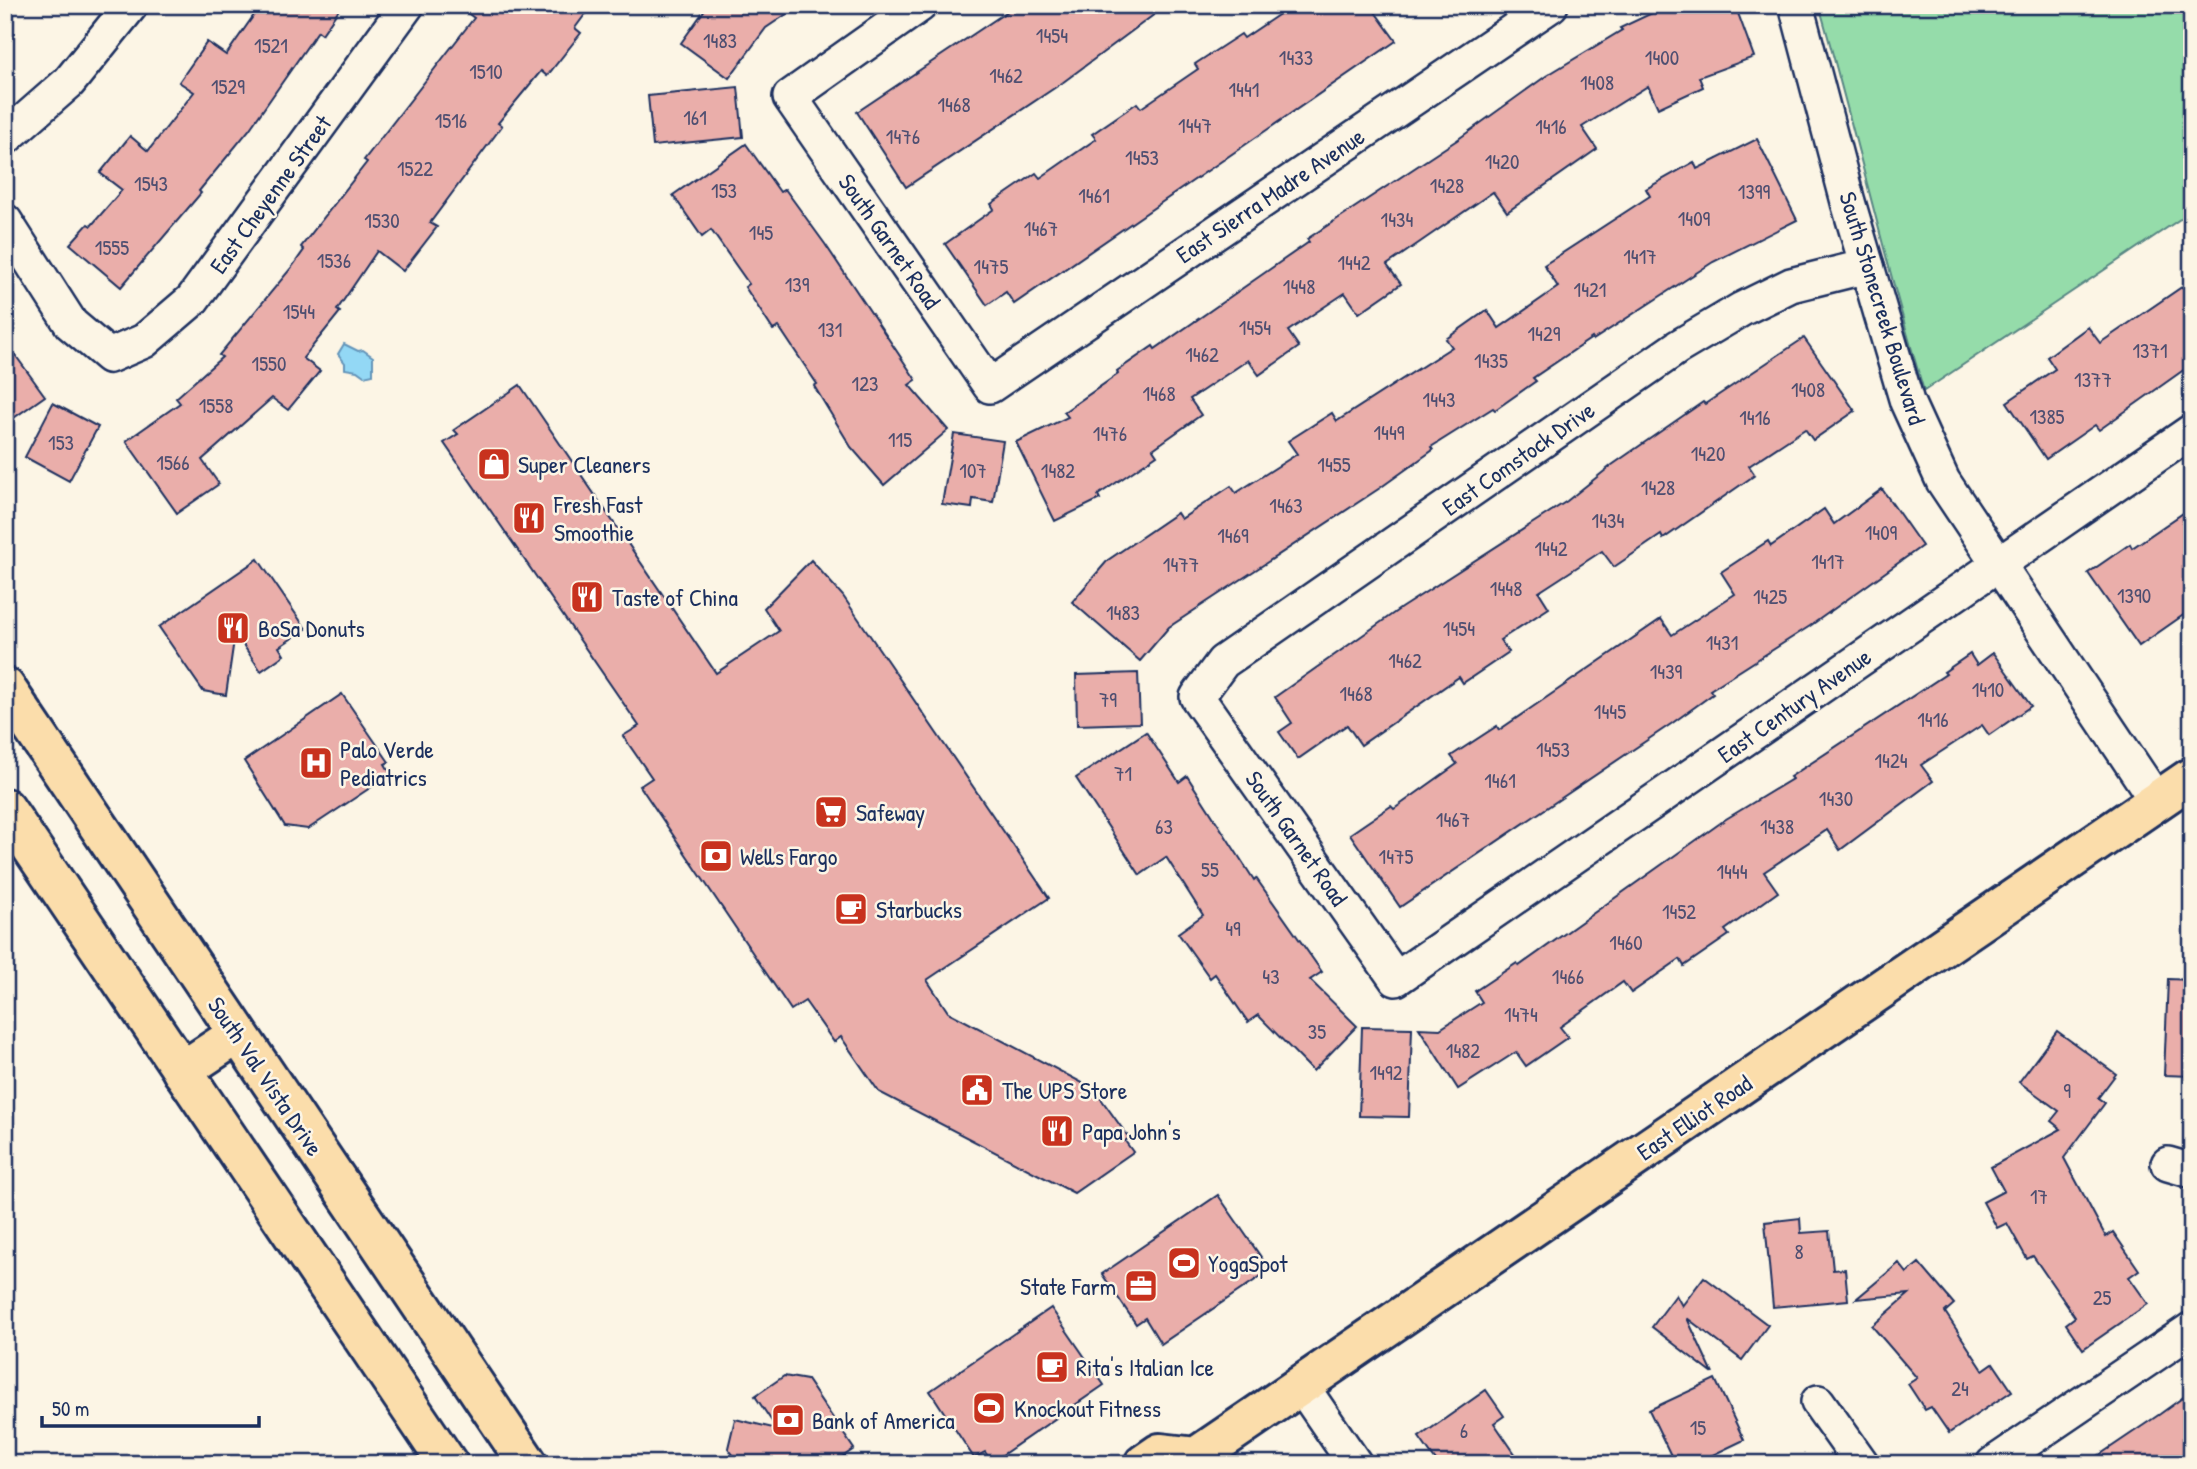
<svg xmlns="http://www.w3.org/2000/svg" width="2197" height="1469" viewBox="0 0 2197 1469" font-family="'Patrick Hand',sans-serif">
	<style>
		.green { fill: #95dcaa; stroke: #588684; stroke-width: 2 }
		.water { fill: #93d8f5; stroke: #6394b9; stroke-width: 2 }
		.building { fill: #eaaeaa; stroke: #1b2f5e; stroke-width: 2 }
		.lines { fill: none; stroke-linecap: round; stroke-linejoin: round }
		.minor-casing { stroke: #1b2f5e; stroke-width: 38 }
		.major-casing { stroke: #1b2f5e; stroke-width: 44 }
		.minor { stroke: #fcf5e5; stroke-width: 33 }
		.major { stroke: #fbddab; stroke-width: 38 }
		.labels { text-anchor: middle; dominant-baseline: central; stroke-width: 5; stroke-linejoin: round; paint-order: stroke }
		.number-label { font-size: 21px; fill: #4f4f71 }
		.street-label { font-size: 24px; fill: #1b2f5e; stroke: #fcf5e5 }
		.poi-label { font-size: 24px; fill: #1b2f5e; stroke: #fcf5e5; text-anchor: start }
	</style>
	<rect width="100%" height="100%" fill="#fcf5e5"/>
	<filter id="ink" filterUnits="userSpaceOnUse"><feTurbulence type="fractalNoise" baseFrequency=".0143" numOctaves="2"/><feDisplacementMap in="SourceGraphic" scale="14" xChannelSelector="R" yChannelSelector="G"/><feConvolveMatrix kernelMatrix="1 2 1 2 8 2 1 2 1" color-interpolation-filters="sRGB"/></filter>
	<g filter="url(#ink)">
		<path class="green" d="M 1819,5 L 2192,5 L 2192,211 L 1924,391 C 1885,263 1856,133 1819,5 Z"/>
		<polygon class="water" points="344,344 358,351 363,350 373,357 373,374 364,376 357,371 345,369 345,363 338,354"/>
		<g class="building">
			<polygon points="261,5 342,5 322,34 318,31 249,130 199,191 201,193 121,287 70,244 88,224 91,226 122,190 100,173 130,136 148,151 194,92 179,82 207,42 226,55"/>
			<polygon points="457,5 592,5 575,28 581,33 547,76 541,71 498,123 502,126 430,223 437,227 403,271 377,251 337,310 340,312 303,358 320,371 288,410 272,398 202,460 219,484 177,513 126,441 180,403 176,398 222,357 219,355 292,267 304,250 301,247 367,162 364,160 474,18"/>
			<polygon points="708,5 800,5 766,28 729,78 681,43"/>
			<polygon points="1017,5 1167,5 1062,83 906,187 857,112"/>
			<polygon points="1293,5 1370,5 1396,41 1014,304 1006,292 987,305 945,244 994,209 991,204 1036,173 1040,178 1096,139 1092,134 1137,103 1141,108 1198,69 1195,64 1241,34 1244,38"/>
			<polygon points="1669,5 1735,5 1754,57 1699,77 1703,87 1658,108 1648,86 1582,127 1597,149 1507,212 1493,192 1426,238 1387,265 1401,284 1359,313 1345,293 1288,331 1299,347 1259,375 1248,360 1190,399 1201,415 1153,449 1157,455 1098,495 1100,499 1055,521 1016,442 1068,417 1064,412 1118,374 1117,371 1153,346 1155,349 1309,242 1307,239 1457,140 1546,76 1622,30 1620,28"/>
			<polygon points="738,87 743,137 653,146 648,96"/>
			<polygon points="1757,139 1797,220 1713,262 1593,340 1592,338 1533,378 1536,381 1495,410 1493,408 1431,447 1433,450 1380,488 1169,627 1140,661 1072,602 1108,560 1177,513 1181,519 1231,486 1236,493 1297,454 1288,441 1332,413 1337,421 1452,347 1446,339 1487,310 1499,328 1558,287 1544,265 1650,196 1646,189 1694,162 1697,169"/>
			<polygon points="746,144 780,192 785,189 825,244 916,380 909,385 948,430 884,485 851,447 814,386 817,384 779,327 773,330 745,287 749,284 711,230 702,237 673,195"/>
			<polygon points="2192,280 2192,364 2099,430 2095,425 2046,459 2007,402 2055,369 2047,357 2088,327 2100,343"/>
			<polygon points="1804,338 1855,411 1813,440 1805,429 1749,466 1755,475 1663,539 1661,535 1614,567 1602,551 1539,592 1549,608 1500,640 1509,652 1463,683 1459,677 1361,745 1347,725 1298,759 1279,732 1292,723 1275,697 1401,608 1567,501 1612,465 1703,402 1705,404"/>
			<polygon points="5,341 45,396 5,424"/>
			<polygon points="520,385 716,673 779,631 764,608 811,560 843,596 1049,898 927,980 948,1012 1094,1089 1129,1138 1125,1141 1133,1152 1074,1193 879,1092 841,1037 834,1042 805,1001 791,1010 640,786 652,778 623,736 639,726 444,443 458,434 454,430"/>
			<polygon points="53,403 98,427 69,481 25,457"/>
			<polygon points="954,434 1003,441 993,502 973,499 972,508 942,504"/>
			<polygon points="1882,489 1922,546 1810,626 1710,690 1713,694 1671,724 1400,907 1350,834 1391,806 1394,809 1457,764 1451,756 1497,726 1499,730 1661,619 1672,635 1735,594 1721,572 1768,541 1771,546 1824,509 1834,524"/>
			<polygon points="2192,507 2192,609 2139,646 2088,573 2130,544 2132,548"/>
			<polygon points="258,559 306,629 279,647 284,655 261,671 235,633 226,695 203,691 159,627"/>
			<polygon points="1993,653 2031,706 1989,735 1982,725 1921,765 1933,781 1840,850 1827,830 1764,872 1778,892 1725,930 1729,935 1684,966 1680,959 1631,993 1623,982 1560,1027 1568,1037 1526,1066 1516,1052 1458,1089 1419,1028 1440,1029 1482,1002 1475,991 1517,963 1519,966 1726,819 1792,779 1790,777 1946,674 1944,672 1970,654 1977,665"/>
			<polygon points="1138,673 1140,723 1077,725 1076,675"/>
			<polygon points="342,694 389,762 385,764 391,774 308,829 285,826 244,761"/>
			<polygon points="1146,732 1179,782 1187,776 1254,880 1256,878 1322,972 1310,980 1357,1026 1313,1071 1258,1015 1248,1022 1215,974 1210,978 1178,933 1203,915 1166,857 1140,875 1076,778"/>
			<polygon points="2168,979 2192,980 2192,1076 2164,1075"/>
			<polygon points="1362,1027 1412,1028 1409,1117 1359,1116"/>
			<polygon points="2057,1031 2116,1074 2098,1098 2105,1103 2064,1158 2106,1237 2113,1232 2139,1270 2129,1277 2148,1304 2083,1349 2066,1324 2075,1317 2033,1256 2027,1259 2007,1223 1997,1228 1983,1202 2004,1191 1991,1167 2061,1129 2051,1121 2059,1111 2019,1082"/>
			<polygon points="1218,1195 1270,1270 1161,1344 1145,1318 1136,1324 1102,1274"/>
			<polygon points="1800,1218 1801,1233 1829,1231 1833,1270 1845,1269 1848,1300 1773,1307 1765,1222"/>
			<polygon points="1899,1263 1907,1273 1919,1263 1954,1304 1945,1312 1983,1370 1993,1363 2012,1391 1949,1433 1931,1407 1925,1410 1908,1384 1917,1378 1872,1326 1909,1294 1856,1299"/>
			<polygon points="1704,1277 1768,1325 1742,1360 1687,1318 1713,1374 1652,1327 1676,1295 1682,1306"/>
			<polygon points="1051,1308 1104,1385 992,1462 985,1452 974,1458 930,1391"/>
			<polygon points="784,1376 807,1380 854,1449 832,1464 740,1464 728,1448 735,1419 777,1429 755,1396"/>
			<polygon points="1715,1379 1744,1440 1694,1464 1675,1464 1649,1410"/>
			<polygon points="1486,1390 1504,1416 1494,1423 1522,1464 1438,1464 1419,1437"/>
			<polygon points="2192,1391 2192,1464 2086,1464 2160,1414"/>
		</g>
		<g class="lines">
			<defs>
				<g id="minor">
					<polyline points="920,5 790,97 990,386 1551,5"/>
					<polyline points="1796,5 1848,202 1907,402 1943,481 2156,800"/>
					<polyline points="5,138 69,82 131,5"/>
					<polyline points="5,221 71,324 109,356 144,341 192,300 407,5"/>
					<polyline points="1867,266 1791,285 1742,309 1678,347 1223,662 1197,697 1396,979 2192,431"/>
					<polyline points="2168,1164 2192,1171"/>
					<polyline points="1301,1385 1355,1464"/>
					<polyline points="1818,1402 1862,1464"/>
					<polyline points="1993,1464 2192,1329"/>
				</g>
				<g id="major">
					<polyline points="5,687 528,1464"/>
					<polyline points="5,808 448,1464"/>
					<polyline points="182,1071 238,1034"/>
					<polyline points="1144,1464 1160,1453 1196,1457 2192,777"/>
				</g>
			</defs>
			<use href="#minor" class="minor-casing"/>
			<use href="#major" class="major-casing"/>
			<use href="#minor" class="minor"/>
			<use href="#major" class="major"/>
		</g>
	</g>
	<defs>
		<symbol id="shop-square" viewBox="-11 -11 22 22"><rect x="-9" y="-9" width="18" height="18" rx="4" fill="#c8321e" stroke="#fcf5e5"/><path d="M-5-2.5h2.3a2.7 3.5 0 0 1 5.4 0H5L5.5 6h-11ZM-1.5-2.5h3a1.5 2.3 0 0 0-3 0Z" fill="#fff"/></symbol>
		<symbol id="restaurant-square" viewBox="-11 -11 22 22"><rect x="-9" y="-9" width="18" height="18" rx="4" fill="#c8321e" stroke="#fcf5e5"/><path d="M-5-6h1v4h1v-4h1v4h1v-4h1v5L-1.5 .5V6h-2V.5L-5-1ZM5-6V6H3V1.5H1.5Q1.5-4 5-6Z" fill="#fff"/></symbol>
		<symbol id="hospital-square" viewBox="-11 -11 22 22"><rect x="-9" y="-9" width="18" height="18" rx="4" fill="#c8321e" stroke="#fcf5e5"/><path d="M-5-5h3v3.5h4V-5h3V5h-3V1.5h-4V5h-3Z" fill="#fff"/></symbol>
		<symbol id="supermarket-square" viewBox="-11 -11 22 22"><rect x="-9" y="-9" width="18" height="18" rx="4" fill="#c8321e" stroke="#fcf5e5"/><path d="M-6-5.5h2.5l.6 2H6L4.5 2H-2.5L-4.4-4H-6ZM-1.5 3.2a1.3 1.3 0 1 0 .1 0ZM3 3.2a1.3 1.3 0 1 0 .1 0Z" fill="#fff"/></symbol>
		<symbol id="bank-square" viewBox="-11 -11 22 22"><rect x="-9" y="-9" width="18" height="18" rx="4" fill="#c8321e" stroke="#fcf5e5"/><path d="M-6-4H6V4H-6ZM0-2.3a2.3 2.3 0 1 0 0 4.6a2.3 2.3 0 1 0 0-4.6Z" fill="#fff"/></symbol>
		<symbol id="cafe-square" viewBox="-11 -11 22 22"><rect x="-9" y="-9" width="18" height="18" rx="4" fill="#c8321e" stroke="#fcf5e5"/><path d="M-5.5-4.5H6V0H3Q3 3.5 0 3.5H-2.5Q-5.5 3.5-5.5 0ZM3-3.2v2h1.7v-2ZM-6 4.5H4V6H-6Z" fill="#fff"/></symbol>
		<symbol id="civic-square" viewBox="-11 -11 22 22"><rect x="-9" y="-9" width="18" height="18" rx="4" fill="#c8321e" stroke="#fcf5e5"/><path d="M-.6-6.5H3V-4.5H.6V-3L4-1V1h2V6H-6V1h2V-1L-.6-3ZM-1.2 2.5V6h2.4V2.5Z" fill="#fff"/></symbol>
		<symbol id="stadium-square" viewBox="-11 -11 22 22"><rect x="-9" y="-9" width="18" height="18" rx="4" fill="#c8321e" stroke="#fcf5e5"/><path d="M0-5a6.5 5 0 1 0 0 10a6.5 5 0 1 0 0-10ZM-3.5-1.8h7v3.6h-7Z" fill="#fff"/></symbol>
		<symbol id="office-square" viewBox="-11 -11 22 22"><rect x="-9" y="-9" width="18" height="18" rx="4" fill="#c8321e" stroke="#fcf5e5"/><path d="M-6-3h4V-5.5h4V-3h4V5H-6ZM-1-4.5V-3h2v-1.5ZM-6 0V1H6V0Z" fill="#fff"/></symbol>
	</defs>
	<g fill-rule="evenodd">
		<use href="#shop-square" x="475" y="445" width="38" height="38"/>
		<use href="#restaurant-square" x="510" y="499" width="38" height="38"/>
		<use href="#restaurant-square" x="568" y="578" width="38" height="38"/>
		<use href="#restaurant-square" x="214" y="609" width="38" height="38"/>
		<use href="#hospital-square" x="297" y="744" width="38" height="38"/>
		<use href="#supermarket-square" x="812" y="793" width="38" height="38"/>
		<use href="#bank-square" x="697" y="837" width="38" height="38"/>
		<use href="#cafe-square" x="832" y="890" width="38" height="38"/>
		<use href="#civic-square" x="958" y="1071" width="38" height="38"/>
		<use href="#restaurant-square" x="1038" y="1112" width="38" height="38"/>
		<use href="#stadium-square" x="1165" y="1244" width="38" height="38"/>
		<use href="#office-square" x="1122" y="1267" width="38" height="38"/>
		<use href="#cafe-square" x="1033" y="1348" width="38" height="38"/>
		<use href="#stadium-square" x="970" y="1389" width="38" height="38"/>
		<use href="#bank-square" x="769" y="1401" width="38" height="38"/>
	</g>
	<g class="labels">
		<g class="number-label">
			<text x="1052" y="35">1454</text>
			<text x="720" y="40">1483</text>
			<text x="271" y="45">1521</text>
			<text x="1296" y="57">1433</text>
			<text x="1662" y="57">1400</text>
			<text x="486" y="71">1510</text>
			<text x="1006" y="75">1462</text>
			<text x="1597" y="82">1408</text>
			<text x="228" y="86">1529</text>
			<text x="1244" y="89">1441</text>
			<text x="954" y="104">1468</text>
			<text x="695" y="117">161</text>
			<text x="451" y="120">1516</text>
			<text x="1195" y="125">1447</text>
			<text x="1551" y="126">1416</text>
			<text x="903" y="136">1476</text>
			<text x="1142" y="157">1453</text>
			<text x="1502" y="161">1420</text>
			<text x="415" y="168">1522</text>
			<text x="151" y="183">1543</text>
			<text x="1447" y="185">1428</text>
			<text x="724" y="190">153</text>
			<text x="1754" y="191">1399</text>
			<text x="1094" y="195">1461</text>
			<text x="1694" y="218">1409</text>
			<text x="1397" y="219">1434</text>
			<text x="382" y="220">1530</text>
			<text x="1041" y="228">1467</text>
			<text x="761" y="232">145</text>
			<text x="112" y="247">1555</text>
			<text x="1640" y="256">1417</text>
			<text x="334" y="260">1536</text>
			<text x="1354" y="262">1442</text>
			<text x="991" y="266">1475</text>
			<text x="797" y="284">139</text>
			<text x="1299" y="286">1448</text>
			<text x="1590" y="289">1421</text>
			<text x="299" y="311">1544</text>
			<text x="1255" y="327">1454</text>
			<text x="830" y="329">131</text>
			<text x="1544" y="333">1429</text>
			<text x="2150" y="350">1371</text>
			<text x="1202" y="354">1462</text>
			<text x="1491" y="360">1435</text>
			<text x="269" y="363">1550</text>
			<text x="2093" y="379">1377</text>
			<text x="865" y="383">123</text>
			<text x="1808" y="389">1408</text>
			<text x="1159" y="393">1468</text>
			<text x="1439" y="399">1443</text>
			<text x="216" y="405">1558</text>
			<text x="2047" y="416">1385</text>
			<text x="1755" y="417">1416</text>
			<text x="1389" y="432">1449</text>
			<text x="1110" y="433">1476</text>
			<text x="900" y="439">115</text>
			<text x="61" y="442">153</text>
			<text x="1708" y="453">1420</text>
			<text x="173" y="462">1566</text>
			<text x="1334" y="464">1455</text>
			<text x="973" y="470">107</text>
			<text x="1058" y="470">1482</text>
			<text x="1658" y="487">1428</text>
			<text x="1286" y="505">1463</text>
			<text x="1608" y="520">1434</text>
			<text x="1881" y="532">1409</text>
			<text x="1233" y="535">1469</text>
			<text x="1551" y="548">1442</text>
			<text x="1828" y="561">1417</text>
			<text x="1181" y="564">1477</text>
			<text x="1506" y="588">1448</text>
			<text x="2134" y="595">1390</text>
			<text x="1770" y="596">1425</text>
			<text x="1123" y="612">1483</text>
			<text x="1459" y="628">1454</text>
			<text x="1722" y="642">1431</text>
			<text x="1405" y="660">1462</text>
			<text x="1666" y="671">1439</text>
			<text x="1988" y="689">1410</text>
			<text x="1356" y="693">1468</text>
			<text x="1108" y="699">79</text>
			<text x="1610" y="711">1445</text>
			<text x="1933" y="719">1416</text>
			<text x="1553" y="749">1453</text>
			<text x="1891" y="760">1424</text>
			<text x="1123" y="773">71</text>
			<text x="1500" y="780">1461</text>
			<text x="1836" y="798">1430</text>
			<text x="1453" y="819">1467</text>
			<text x="1164" y="826">63</text>
			<text x="1777" y="826">1438</text>
			<text x="1396" y="856">1475</text>
			<text x="1210" y="869">55</text>
			<text x="1732" y="871">1444</text>
			<text x="1679" y="911">1452</text>
			<text x="1233" y="928">49</text>
			<text x="1626" y="942">1460</text>
			<text x="1271" y="976">43</text>
			<text x="1568" y="976">1466</text>
			<text x="1521" y="1014">1474</text>
			<text x="1317" y="1031">35</text>
			<text x="1463" y="1050">1482</text>
			<text x="1386" y="1072">1492</text>
			<text x="2067" y="1090">9</text>
			<text x="2039" y="1196">17</text>
			<text x="1799" y="1251">8</text>
			<text x="2102" y="1297">25</text>
			<text x="1960" y="1388">24</text>
			<text x="1698" y="1427">15</text>
			<text x="1464" y="1430">6</text>
		</g>
		<g class="street-label">
			<text transform="translate(270 194) rotate(-54)">East Cheyenne Street</text>
			<text transform="translate(1270 195) rotate(-34)">East Sierra Madre Avenue</text>
			<text transform="translate(890 241) rotate(55)">South Garnet Road</text>
			<text transform="translate(1883 308) rotate(73)">South Stonecreek Boulevard</text>
			<text transform="translate(1518 458) rotate(-35)">East Comstock Drive</text>
			<text transform="translate(1794 705) rotate(-35)">East Century Avenue</text>
			<text transform="translate(1297 838) rotate(55)">South Garnet Road</text>
			<text transform="translate(266 1076) rotate(56)">South Val Vista Drive</text>
			<text transform="translate(1694 1117) rotate(-34)">East Elliot Road</text>
		</g>
		<g class="poi-label">
			<text x="518" y="464">Super Cleaners</text>
			<text x="554" y="504">Fresh Fast<tspan x="554" dy="28">Smoothie</tspan></text>
			<text x="612" y="597">Taste of China</text>
			<text x="258" y="628">BoSa Donuts</text>
			<text x="340" y="749">Palo Verde<tspan x="340" dy="28">Pediatrics</tspan></text>
			<text x="856" y="812">Safeway</text>
			<text x="740" y="856">Wells Fargo</text>
			<text x="876" y="909">Starbucks</text>
			<text x="1002" y="1090">The UPS Store</text>
			<text x="1082" y="1131">Papa John's</text>
			<text x="1208" y="1263">YogaSpot</text>
			<text x="1116" y="1286" text-anchor="end">State Farm</text>
			<text x="1076" y="1367">Rita's Italian Ice</text>
			<text x="1014" y="1408">Knockout Fitness</text>
			<text x="812" y="1420">Bank of America</text>
		</g>
	</g>
	<rect width="2197" height="1469" fill="none" stroke="#fcf5e5" stroke-width="28"/>
	<rect x="14" y="14" width="2169" height="1441" fill="none" stroke="#1b2f5e" stroke-width="2.5" filter="url(#ink)"/>
	<path d="M42 1416v10h217v-10" fill="none" stroke="#1b2f5e" stroke-width="3.5"/>
	<text x="52" y="1416" font-size="21" fill="#1b2f5e" stroke="#fcf5e5" stroke-width="5" paint-order="stroke">50 m</text>
</svg>
